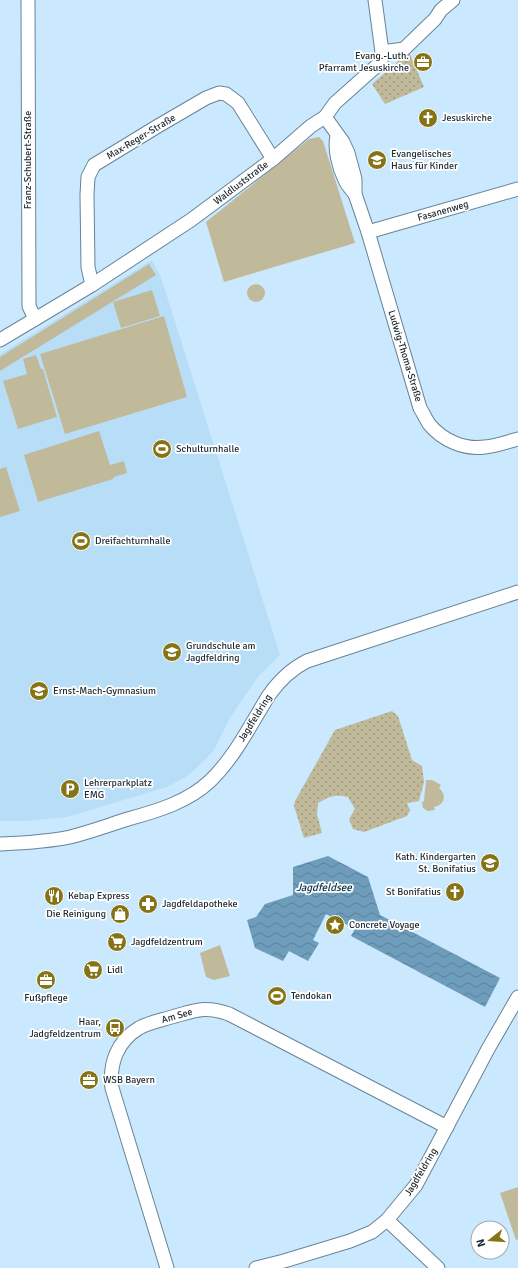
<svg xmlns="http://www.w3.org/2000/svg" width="518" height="1268" viewBox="0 0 518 1268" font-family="Signika,sans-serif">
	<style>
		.built { fill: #b8def7 }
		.grass { fill: url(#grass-dots) }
		.green { fill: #c0ba9b }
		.water { fill: url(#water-waves) }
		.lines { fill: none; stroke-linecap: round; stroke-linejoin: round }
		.street-casing { stroke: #688497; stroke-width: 15 }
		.street { stroke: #fff; stroke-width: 13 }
		.labels { text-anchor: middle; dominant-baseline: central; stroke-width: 3.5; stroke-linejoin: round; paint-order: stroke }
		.poi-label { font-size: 10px; fill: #1d2931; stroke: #fff; text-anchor: start }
		.street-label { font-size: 10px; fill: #1d2931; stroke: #fff }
		.water-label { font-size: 11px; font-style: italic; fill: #083046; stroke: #fff }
	</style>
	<defs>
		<pattern id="grass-dots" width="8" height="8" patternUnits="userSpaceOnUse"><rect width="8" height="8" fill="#c0ba9b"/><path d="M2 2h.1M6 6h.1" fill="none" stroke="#9b977f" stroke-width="1.8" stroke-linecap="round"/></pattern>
		<pattern id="water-waves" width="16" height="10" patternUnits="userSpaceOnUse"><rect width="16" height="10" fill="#6e9cbb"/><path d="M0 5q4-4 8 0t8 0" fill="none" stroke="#5a7f99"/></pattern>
	</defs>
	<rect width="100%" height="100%" fill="#cae9fe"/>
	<polygon class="built" points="152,260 161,277 280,655 259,676 244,697 230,718 214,750 203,762 186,777 167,787 67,817 25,821 0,821 0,354"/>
	<g class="grass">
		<polygon points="409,52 424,87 385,104 372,84"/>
		<path d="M 392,711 L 398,716 L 412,760 L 422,766 L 424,782 L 419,801 L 407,803 L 410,810 L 407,816 L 364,832 L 353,829 L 349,819 L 355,809 L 348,797 C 334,794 330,796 318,803 L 317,814 L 322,833 L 304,838 L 294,806 L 295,801 L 335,730 Z"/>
	</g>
	<g class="green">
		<polygon points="319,137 323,141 355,243 224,282 206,222 309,139"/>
		<polygon points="149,264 156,275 0,371 0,357"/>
		<circle cx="256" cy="293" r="9"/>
		<polygon points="152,290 160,316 121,328 113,302"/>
		<polygon points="164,316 187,397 65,434 40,354"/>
		<polygon points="36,355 41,369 43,369 57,417 18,429 3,381 27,374 23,359"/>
		<polygon points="99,431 110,465 124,461 127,473 114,477 113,479 38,502 24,455"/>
		<polygon points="6,467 20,511 0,517 0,469"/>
		<path d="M 426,780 L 432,780 L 441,785 L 439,788 C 447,795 445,805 434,807 L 435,810 L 428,811 L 423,808 L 422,802 L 424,801 C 424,794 426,787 426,780 Z"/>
		<polygon points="220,945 230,976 214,980 206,977 200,953"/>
		<polygon points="518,1187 518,1239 516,1240 500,1193"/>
	</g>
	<polygon class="water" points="328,856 368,877 380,915 500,978 485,1007 351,936 355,929 326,914 313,940 319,943 308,961 289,951 283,961 255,948 247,920 256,917 265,904 293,895 293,867"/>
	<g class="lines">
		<defs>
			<g id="street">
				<polyline points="28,0 29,306 35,319"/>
				<polyline points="375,0 382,52"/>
				<path d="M 325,117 L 343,142 L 348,153 L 355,179 L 355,194 L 368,232 L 420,408 C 423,413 426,419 429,424 C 442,440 464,450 485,447 C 496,446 507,442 518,439"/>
				<path d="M 337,136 C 334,149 339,168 345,180 C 347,185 351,189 355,194"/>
				<polyline points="368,232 518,189"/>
				<polyline points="92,285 88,267 87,195 88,177 94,165 158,126 206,98 219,93 226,94 238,103 273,159"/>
				<polyline points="0,340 92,285 191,220 273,159 311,126 325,117 335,103 381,62 382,52 404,49 435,19 441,10 453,0"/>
				<path d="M 0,844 C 23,843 47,842 70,837 C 90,832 109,825 128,819 C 157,811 188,802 210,781 C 235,757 251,724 269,695 C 279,681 291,669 307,661 L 518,592"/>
				<polyline points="387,1220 438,1268"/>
				<path d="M 167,1268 L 112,1088 C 109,1064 117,1041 139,1028 C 150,1022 163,1020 175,1016 C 197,1010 206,1006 229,1014 L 447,1127"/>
				<polyline points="256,1268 284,1261 350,1241 372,1232 387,1220 416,1185 488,1049 518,997"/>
			</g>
		</defs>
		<use href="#street" class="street-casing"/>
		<use href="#street" class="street"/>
	</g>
	<defs>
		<symbol id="office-disc" viewBox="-11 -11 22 22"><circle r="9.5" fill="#857315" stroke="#fff"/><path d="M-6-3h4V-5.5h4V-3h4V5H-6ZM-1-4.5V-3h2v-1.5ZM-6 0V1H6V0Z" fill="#fff"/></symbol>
		<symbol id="church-disc" viewBox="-11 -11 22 22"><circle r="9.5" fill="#857315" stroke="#fff"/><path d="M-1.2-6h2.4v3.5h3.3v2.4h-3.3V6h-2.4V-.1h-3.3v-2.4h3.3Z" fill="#fff"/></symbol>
		<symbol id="school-disc" viewBox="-11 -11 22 22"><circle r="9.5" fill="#857315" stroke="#fff"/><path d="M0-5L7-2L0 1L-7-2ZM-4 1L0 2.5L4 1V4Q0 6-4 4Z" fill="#fff"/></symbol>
		<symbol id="stadium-disc" viewBox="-11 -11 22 22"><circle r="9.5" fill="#857315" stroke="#fff"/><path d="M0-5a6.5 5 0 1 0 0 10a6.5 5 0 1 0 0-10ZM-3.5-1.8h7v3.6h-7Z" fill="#fff"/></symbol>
		<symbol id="parking-disc" viewBox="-11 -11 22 22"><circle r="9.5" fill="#857315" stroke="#fff"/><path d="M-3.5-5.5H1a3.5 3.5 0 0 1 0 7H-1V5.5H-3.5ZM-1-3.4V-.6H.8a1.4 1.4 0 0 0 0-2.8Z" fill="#fff"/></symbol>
		<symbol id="restaurant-disc" viewBox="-11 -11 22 22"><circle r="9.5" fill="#857315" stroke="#fff"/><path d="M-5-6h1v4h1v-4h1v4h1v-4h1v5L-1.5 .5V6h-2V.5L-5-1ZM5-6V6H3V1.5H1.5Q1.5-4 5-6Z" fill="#fff"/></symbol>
		<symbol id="pharmacy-disc" viewBox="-11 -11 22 22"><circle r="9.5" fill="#857315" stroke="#fff"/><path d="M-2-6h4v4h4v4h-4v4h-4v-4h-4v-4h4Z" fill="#fff"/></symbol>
		<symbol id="shop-disc" viewBox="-11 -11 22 22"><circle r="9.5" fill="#857315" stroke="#fff"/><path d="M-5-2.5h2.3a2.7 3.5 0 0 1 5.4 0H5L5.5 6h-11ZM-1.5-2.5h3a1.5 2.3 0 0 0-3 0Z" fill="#fff"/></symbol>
		<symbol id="sight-disc" viewBox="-11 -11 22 22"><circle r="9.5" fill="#857315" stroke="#fff"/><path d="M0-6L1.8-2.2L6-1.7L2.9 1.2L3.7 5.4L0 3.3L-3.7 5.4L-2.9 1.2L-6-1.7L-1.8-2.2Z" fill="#fff"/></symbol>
		<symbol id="supermarket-disc" viewBox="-11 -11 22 22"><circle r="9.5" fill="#857315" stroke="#fff"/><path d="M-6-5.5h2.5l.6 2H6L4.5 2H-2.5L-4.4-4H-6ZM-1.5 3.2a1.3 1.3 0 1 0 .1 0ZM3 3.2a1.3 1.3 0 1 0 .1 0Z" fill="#fff"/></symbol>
		<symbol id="bus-disc" viewBox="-11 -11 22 22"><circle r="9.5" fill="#857315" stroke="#fff"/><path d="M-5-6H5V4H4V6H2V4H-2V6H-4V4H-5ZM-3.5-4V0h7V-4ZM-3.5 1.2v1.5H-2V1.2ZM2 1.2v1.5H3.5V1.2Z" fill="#fff"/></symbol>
	</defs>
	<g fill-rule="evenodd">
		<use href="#office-disc" x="412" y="51" width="22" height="22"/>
		<use href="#church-disc" x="417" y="107" width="22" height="22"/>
		<use href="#school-disc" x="366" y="149" width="22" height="22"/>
		<use href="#stadium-disc" x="151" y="438" width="22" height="22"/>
		<use href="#stadium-disc" x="70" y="530" width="22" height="22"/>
		<use href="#school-disc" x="161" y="641" width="22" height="22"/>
		<use href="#school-disc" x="28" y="680" width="22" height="22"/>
		<use href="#parking-disc" x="59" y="778" width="22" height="22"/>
		<use href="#school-disc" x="479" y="852" width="22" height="22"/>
		<use href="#church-disc" x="444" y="881" width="22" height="22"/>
		<use href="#restaurant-disc" x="43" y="885" width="22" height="22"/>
		<use href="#pharmacy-disc" x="137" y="893" width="22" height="22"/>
		<use href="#shop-disc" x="109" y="903" width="22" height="22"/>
		<use href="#sight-disc" x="324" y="914" width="22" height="22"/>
		<use href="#supermarket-disc" x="106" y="931" width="22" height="22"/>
		<use href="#supermarket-disc" x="82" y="959" width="22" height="22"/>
		<use href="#office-disc" x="35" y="969" width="22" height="22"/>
		<use href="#stadium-disc" x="266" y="985" width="22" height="22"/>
		<use href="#bus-disc" x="104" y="1017" width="22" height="22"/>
		<use href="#office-disc" x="78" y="1069" width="22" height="22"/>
	</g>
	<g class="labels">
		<g class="poi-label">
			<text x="409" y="56" text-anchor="end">Evang.-Luth.<tspan x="409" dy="12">Pfarramt Jesuskirche</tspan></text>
			<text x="442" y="118">Jesuskirche</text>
			<text x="391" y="154">Evangelisches<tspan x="391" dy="12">Haus für Kinder</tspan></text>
			<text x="176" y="449">Schulturnhalle</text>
			<text x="95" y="541">Dreifachturnhalle</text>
			<text x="186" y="646">Grundschule am<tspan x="186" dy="12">Jagdfeldring</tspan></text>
			<text x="53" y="691">Ernst-Mach-Gymnasium</text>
			<text x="84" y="783">Lehrerparkplatz<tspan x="84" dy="12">EMG</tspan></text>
			<text x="476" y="857" text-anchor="end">Kath. Kindergarten<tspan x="476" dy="12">St. Bonifatius</tspan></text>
			<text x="441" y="892" text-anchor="end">St Bonifatius</text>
			<text x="68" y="896">Kebap Express</text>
			<text x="162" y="904">Jagdfeldapotheke</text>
			<text x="106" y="914" text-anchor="end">Die Reinigung</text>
			<text x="349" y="925">Concrete Voyage</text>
			<text x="131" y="942">Jagdfeldzentrum</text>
			<text x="107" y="970">Lidl</text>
			<text x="291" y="996">Tendokan</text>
			<text x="46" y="998" text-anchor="middle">Fußpflege</text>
			<text x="101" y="1022" text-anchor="end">Haar,<tspan x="101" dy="12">Jadgfeldzentrum</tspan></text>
			<text x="103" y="1080">WSB Bayern</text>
		</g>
		<g class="street-label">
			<text transform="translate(141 137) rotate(-31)">Max-Reger-Straße</text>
			<text transform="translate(28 160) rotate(-90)">Franz-Schubert-Straße</text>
			<text transform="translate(241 183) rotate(-37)">Waldluststraße</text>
			<text transform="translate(443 211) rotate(-16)">Fasanenweg</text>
			<text transform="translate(405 356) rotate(73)">Ludwig-Thoma-Straße</text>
			<text transform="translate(255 718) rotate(-58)">Jagdfeldring</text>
			<text transform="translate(177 1016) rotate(-16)">Am See</text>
			<text transform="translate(421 1172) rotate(-59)">Jagdfeldring</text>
		</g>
		<g class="water-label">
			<text x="324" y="887">Jagdfeldsee</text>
		</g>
	</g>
	<g transform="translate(490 1240) rotate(253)"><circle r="19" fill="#ffffff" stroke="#a5a9ad"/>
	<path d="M0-3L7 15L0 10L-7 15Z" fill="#857315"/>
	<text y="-6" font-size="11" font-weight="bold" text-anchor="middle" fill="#1d2931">N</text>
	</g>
</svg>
